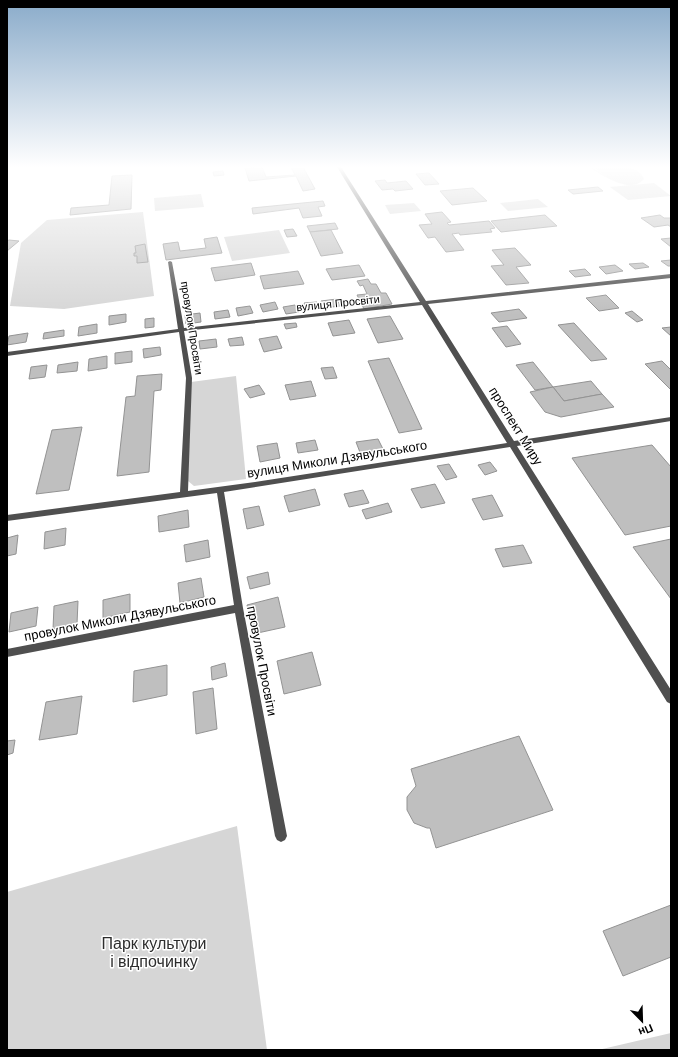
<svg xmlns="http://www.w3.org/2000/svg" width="678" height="1057" viewBox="0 0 678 1057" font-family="'DM Sans',sans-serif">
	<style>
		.green { fill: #d6d6d6 }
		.building { fill: #bfbfbf; stroke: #939393 }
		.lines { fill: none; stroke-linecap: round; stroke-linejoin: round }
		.minor { fill: #4f4f4f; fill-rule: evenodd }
		.labels { text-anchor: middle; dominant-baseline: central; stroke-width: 3; stroke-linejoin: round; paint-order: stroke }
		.far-street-label { font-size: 11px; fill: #000; stroke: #fff }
		.street-label { font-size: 13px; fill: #000; stroke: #fff }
		.near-park-label { font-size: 16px; fill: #2d2d2d; stroke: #fff }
	</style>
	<rect width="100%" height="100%" fill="#fff"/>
	<g class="green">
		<path d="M 589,167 L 592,167 L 611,180 L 593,167 C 608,167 638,163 644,179 C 630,195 602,175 589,167 Z"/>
		<polygon points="654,183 671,196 628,200 610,187"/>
		<polygon points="201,194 204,207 155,211 154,198"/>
		<polygon points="538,199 548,207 508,211 500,203"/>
		<polygon points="414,203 421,211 390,214 385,205"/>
		<polygon points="143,212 154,296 64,309 10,306 21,243 47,220"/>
		<polygon points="279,230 290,253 232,261 224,237"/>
		<polygon points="236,376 246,479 194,486 188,481 191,382"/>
		<polygon points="237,826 267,1050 7,1050 7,892"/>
		<polygon points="671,1033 671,1050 598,1050"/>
	</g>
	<g class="building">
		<polygon points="262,167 266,177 295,175 291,167 303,167 315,189 303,191 296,176 249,181 245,168"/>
		<polygon points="223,171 224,175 214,176 213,172"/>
		<polygon points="429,173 439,184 425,185 416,174"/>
		<polygon points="132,175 131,209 70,215 71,208 109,205 112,176"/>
		<polygon points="385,180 387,183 406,181 413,189 395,191 393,189 382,190 375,181"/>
		<polygon points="598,187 603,191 573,194 568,190"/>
		<polygon points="473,188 487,201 452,205 440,191"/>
		<polygon points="323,201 325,206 318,207 322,216 303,218 299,208 253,214 252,208"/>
		<polygon points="442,212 451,222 447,223 449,225 489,221 495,228 490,229 492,232 460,235 459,233 452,234 464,250 446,252 435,237 428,238 419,225 432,224 425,214"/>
		<polygon points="545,215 557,226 501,232 491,221"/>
		<polygon points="660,215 664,218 671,218 671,227 668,225 654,227 641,218"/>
		<polygon points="335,223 338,229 310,232 307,226"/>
		<polygon points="293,229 297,236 287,237 284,230"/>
		<polygon points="331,230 343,253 321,256 310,232"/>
		<polygon points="217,237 222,253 166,260 163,244 178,242 180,251 206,248 204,239"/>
		<polygon points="671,238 671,247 661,239"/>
		<polygon points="9,240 19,241 7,251 7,241"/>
		<polygon points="145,244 148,262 137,263 137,256 134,256 134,253 136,253 135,246"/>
		<polygon points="515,248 531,265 516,267 529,283 506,285 491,266 504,265 492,250"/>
		<polygon points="671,260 671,266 668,266 661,261"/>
		<polygon points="251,263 255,275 215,281 211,268"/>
		<polygon points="643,263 649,267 635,269 629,264"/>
		<polygon points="359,265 365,276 332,280 326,269"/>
		<polygon points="615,265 623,271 606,274 599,267"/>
		<polygon points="585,269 591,275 575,277 569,271"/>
		<polygon points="298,271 304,284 264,289 260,276"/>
		<polygon points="368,279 371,284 376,284 381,293 386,293 392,304 364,309 357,295 367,294 363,285 360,286 357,281"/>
		<polygon points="606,295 619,308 599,311 586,298"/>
		<polygon points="337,299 340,306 324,308 321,301"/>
		<polygon points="275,302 278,309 263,312 260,305"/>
		<polygon points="317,302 320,308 307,310 304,303"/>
		<polygon points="295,305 299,312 286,314 283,307"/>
		<polygon points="250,306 253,313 238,316 236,308"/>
		<polygon points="519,309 527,318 499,322 491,313"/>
		<polygon points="228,310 230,317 215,319 214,312"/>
		<polygon points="632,311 643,320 637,322 625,313"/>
		<polygon points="200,313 201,322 186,324 185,315"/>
		<polygon points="126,314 126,322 109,325 109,316"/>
		<polygon points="390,316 403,339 378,343 367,319"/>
		<polygon points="154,318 154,327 145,328 145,319"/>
		<polygon points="349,320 355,333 333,336 328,323"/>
		<polygon points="296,323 297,327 286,329 284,324"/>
		<polygon points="574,323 607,359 591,361 558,325"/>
		<polygon points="97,324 97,333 78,336 79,327"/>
		<polygon points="507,326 521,344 506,347 492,328"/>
		<polygon points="671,327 671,336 662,328"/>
		<polygon points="64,330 64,336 43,339 44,333"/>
		<polygon points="28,333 26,342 7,345 9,336"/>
		<polygon points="277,336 282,348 264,352 259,339"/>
		<polygon points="242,337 244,345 230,346 228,339"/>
		<polygon points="216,339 217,347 200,349 199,341"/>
		<polygon points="160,347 161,355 144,358 143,349"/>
		<polygon points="132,351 132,362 115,364 115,353"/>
		<polygon points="107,356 107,368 88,371 89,359"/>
		<polygon points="389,358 422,429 399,433 368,361"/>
		<polygon points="662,361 671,370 671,390 645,364"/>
		<polygon points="78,362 77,371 57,373 58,365"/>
		<polygon points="533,362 553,387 535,390 516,365"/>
		<polygon points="47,365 45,377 29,379 31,367"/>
		<polygon points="333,367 337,378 325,379 321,368"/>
		<polygon points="162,374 161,390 154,391 149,472 117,476 126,397 135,396 137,376"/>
		<polygon points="311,381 316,396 290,400 285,385"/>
		<polygon points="591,381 602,394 564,401 553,387"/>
		<polygon points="259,385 265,394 250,398 244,389"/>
		<polygon points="553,387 564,401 602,394 614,407 561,417 545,412 530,392"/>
		<polygon points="82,427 69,490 36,494 52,430"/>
		<polygon points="378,439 384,451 361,455 356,442"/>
		<polygon points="315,440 318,450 298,453 296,443"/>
		<polygon points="277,443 280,458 260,462 257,446"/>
		<polygon points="652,445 671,467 671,526 625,535 572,458"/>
		<polygon points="490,462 497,471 485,475 478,465"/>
		<polygon points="449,464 457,477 446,480 437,466"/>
		<polygon points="435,484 445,503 421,508 411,489"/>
		<polygon points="315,489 320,505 289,512 284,496"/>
		<polygon points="363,490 369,503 349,507 344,494"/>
		<polygon points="492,495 503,516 483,520 472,499"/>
		<polygon points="388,503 392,512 366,519 362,510"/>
		<polygon points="259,506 264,525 247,529 243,509"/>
		<polygon points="188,510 189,527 159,532 158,516"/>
		<polygon points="66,528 65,545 44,549 45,532"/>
		<polygon points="18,535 16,554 7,556 7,538"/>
		<polygon points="671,539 671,599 633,547"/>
		<polygon points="208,540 210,557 186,562 184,545"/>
		<polygon points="523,545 532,563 503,567 495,549"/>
		<polygon points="268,572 270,584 250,589 247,577"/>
		<polygon points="201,578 204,597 180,603 178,583"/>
		<polygon points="130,594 130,612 103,618 103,600"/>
		<polygon points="278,597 285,627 253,634 247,605"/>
		<polygon points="78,601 77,624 53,629 54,606"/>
		<polygon points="38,607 36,626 9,632 11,613"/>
		<polygon points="312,652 321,685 284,694 277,661"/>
		<polygon points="225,663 227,676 212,680 211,667"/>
		<polygon points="167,665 167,695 133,702 134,671"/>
		<polygon points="213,688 217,729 196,734 193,692"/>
		<polygon points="82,696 77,734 39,740 46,702"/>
		<polygon points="519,736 553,810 436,848 430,828 427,828 414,823 407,810 407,797 416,786 411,769"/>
		<polygon points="15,740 13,753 7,755 7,741"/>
		<polygon points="671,905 671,957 623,976 603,931"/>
	</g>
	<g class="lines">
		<path class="minor" d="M 337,167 L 341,167 L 426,301 L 671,274 L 671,278 L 428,304 L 514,441 L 671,417 L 671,421 L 517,446 L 671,690 L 671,704 L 667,702 L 510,447 L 224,492 L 243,608 L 287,836 L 285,840 L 281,842 L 277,840 L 275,836 L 235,613 L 7,657 L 7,649 L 234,605 L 217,493 L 7,521 L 7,515 L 180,492 L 186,378 L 179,332 L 7,356 L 7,352 L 178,329 L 168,262 L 170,261 L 172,262 L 184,328 L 420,302 ZM 422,305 L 507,443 L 255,482 L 188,491 L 192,378 L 184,331 Z"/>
	</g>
	<linearGradient id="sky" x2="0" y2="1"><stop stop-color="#8aabca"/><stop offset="0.53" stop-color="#fff"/><stop offset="1" stop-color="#fff" stop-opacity="0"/></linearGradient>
	<rect width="678" height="315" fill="url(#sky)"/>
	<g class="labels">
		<g class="far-street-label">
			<text transform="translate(338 303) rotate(-6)">вулиця Просвіти</text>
			<text transform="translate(192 328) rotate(81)">провулок Просвіти</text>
		</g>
		<g class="street-label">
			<text transform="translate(516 426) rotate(58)">проспект Миру</text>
			<text transform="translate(337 459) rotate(-9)">вулиця Миколи Дзявульського</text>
			<text transform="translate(120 618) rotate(-11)">провулок Миколи Дзявульського</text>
			<text transform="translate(262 661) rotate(79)">провулок Просвіти</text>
		</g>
		<g class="near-park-label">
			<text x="154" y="943">Парк культури<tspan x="154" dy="18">і відпочинку</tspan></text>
		</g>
	</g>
	<rect width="678" height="1057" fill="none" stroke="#000000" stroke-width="16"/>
	<g transform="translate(642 1021) rotate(157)" stroke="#ffffff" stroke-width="3" paint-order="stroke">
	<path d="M0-3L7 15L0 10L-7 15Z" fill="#000000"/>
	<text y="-6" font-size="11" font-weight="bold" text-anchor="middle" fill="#000000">Пн</text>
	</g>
</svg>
